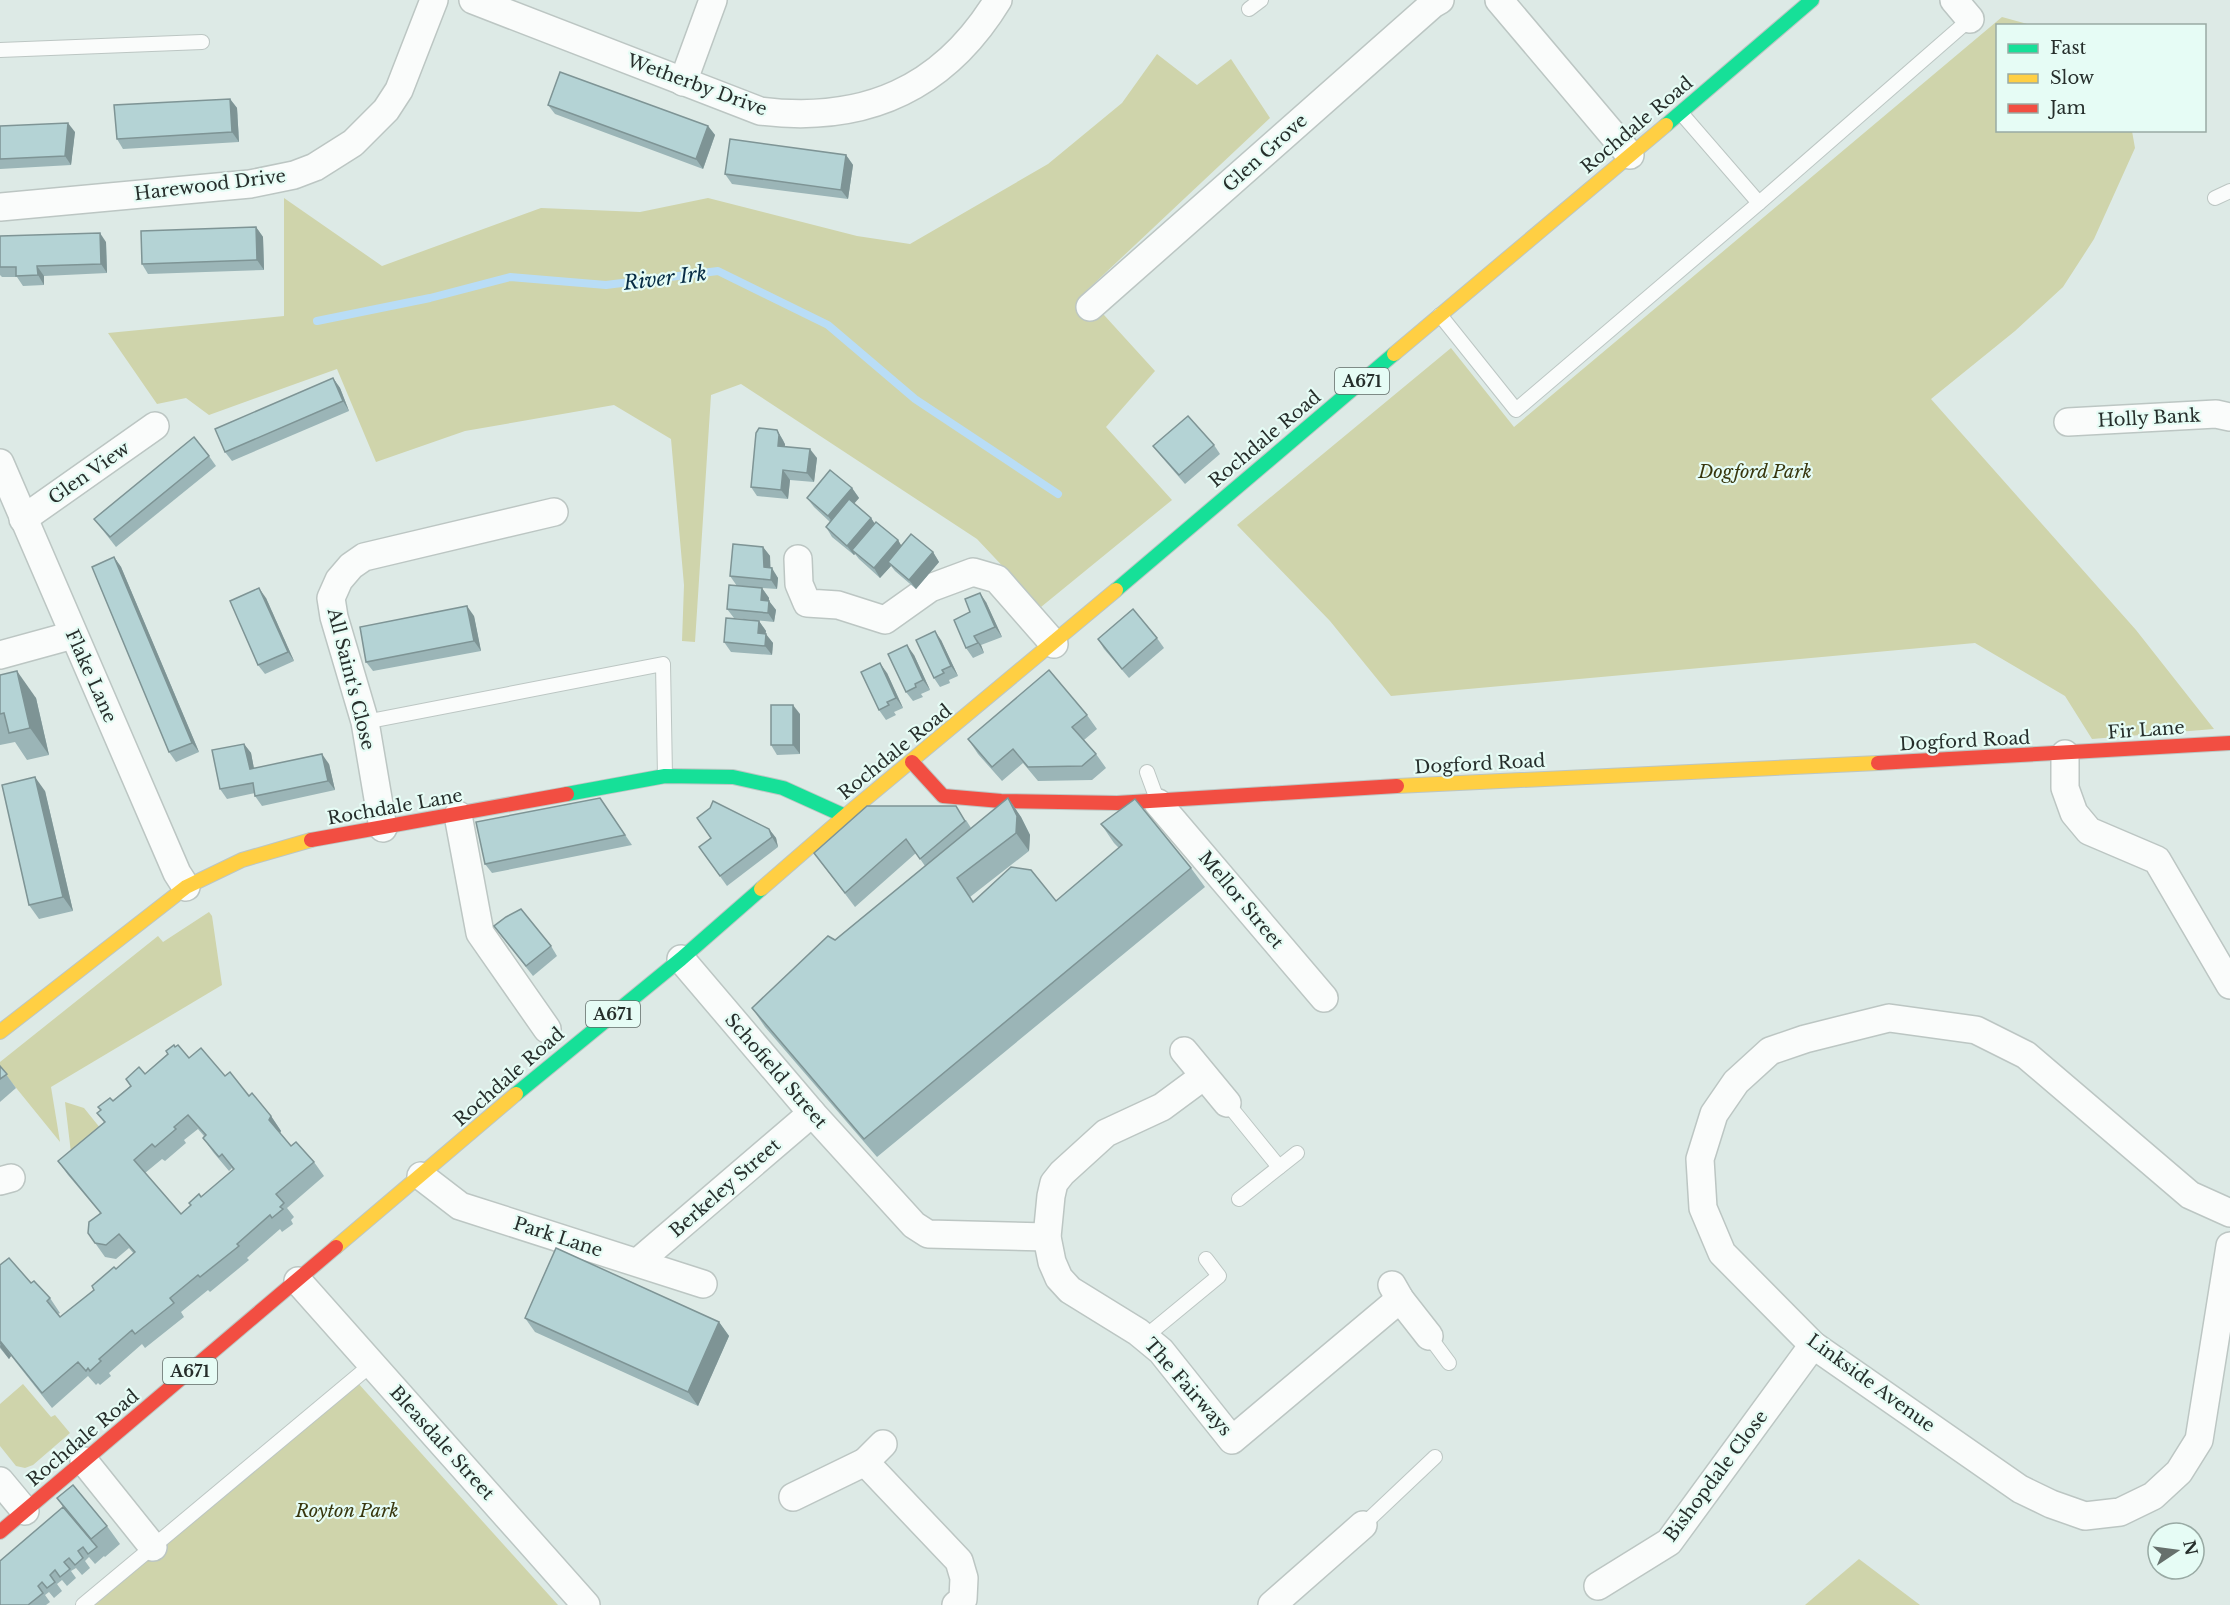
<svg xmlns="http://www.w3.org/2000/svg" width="2230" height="1605" viewBox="0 0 2230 1605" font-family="'Libre Baskerville',serif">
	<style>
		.green { fill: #cfd4ab }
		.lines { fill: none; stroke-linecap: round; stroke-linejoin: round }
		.stream { stroke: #b9ddf6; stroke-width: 8 }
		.lane-casing { stroke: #bcc6c3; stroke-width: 16 }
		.street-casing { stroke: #bcc6c3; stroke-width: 30 }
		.fast-casing { stroke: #bcc6c3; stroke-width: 16 }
		.slow-casing { stroke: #bcc6c3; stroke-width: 16 }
		.jam-casing { stroke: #bcc6c3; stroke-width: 16 }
		.lane { stroke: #fafcfb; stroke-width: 14 }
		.street { stroke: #fafcfb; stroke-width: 27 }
		.fast { stroke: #16e098; stroke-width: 14 }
		.slow { stroke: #ffcf43; stroke-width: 14 }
		.jam { stroke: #f24e42; stroke-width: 14 }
		.wall { fill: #9bb5b7; fill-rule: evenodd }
		.shaded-wall { fill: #7e9495 }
		.building { fill: #b4d3d5; stroke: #7e9495; stroke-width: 1.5; fill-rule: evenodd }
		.labels { text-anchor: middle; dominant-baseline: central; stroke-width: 4.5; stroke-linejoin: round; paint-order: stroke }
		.shield { fill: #e6fcf5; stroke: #606c68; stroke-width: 1.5 }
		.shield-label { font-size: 16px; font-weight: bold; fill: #262e2b }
		.street-label { font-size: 18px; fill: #262e2b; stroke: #e6fcf5 }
		.park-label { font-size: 18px; font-style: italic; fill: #38370e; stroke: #e6fcf5 }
		.water-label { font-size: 20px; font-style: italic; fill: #072c44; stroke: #e6fcf5 }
	</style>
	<rect width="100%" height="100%" fill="#ddeae6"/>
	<g class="green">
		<polygon points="2002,17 2031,25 1998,26 1998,130 2132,131 2135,148 2094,239 2063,287 2015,331 1931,399 2136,630 2214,729 2092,739 2065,696 1975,643 1391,696 1330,621 1237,525 1451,348 1514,427"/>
		<polygon points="1157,54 1197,85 1231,59 1270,118 1084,293 1155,371 1106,427 1172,500 1041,607 977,539 741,384 711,395 695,642 682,641 684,585 671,439 614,405 465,431 376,462 337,369 209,415 186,398 157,404 108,333 284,316 284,198 382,266 541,208 640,212 708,198 857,236 910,244 1048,164 1122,103"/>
		<polygon points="209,912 212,916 222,985 51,1087 60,1142 0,1068 0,1062 158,936 163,942"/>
		<polygon points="65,1102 84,1108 105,1134 70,1162 65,1155 71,1153"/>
		<polygon points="357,1382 558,1605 91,1605"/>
		<polygon points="23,1384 51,1417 55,1415 70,1433 33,1465 25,1468 16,1466 0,1446 0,1404"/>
		<polygon points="1859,1559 1920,1605 1805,1605"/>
	</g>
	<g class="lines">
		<polyline class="stream" points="317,321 430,298 510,277 606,285 718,271 828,325 915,399 1058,494"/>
		<defs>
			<g id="lane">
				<polyline points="1249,9 1261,0"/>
				<polyline points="0,50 202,42"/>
				<polyline points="1681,113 1759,203"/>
				<polyline points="2215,198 2230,191"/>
				<polyline points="1440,315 1516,410 1759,203 1970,19"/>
				<polyline points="365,722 663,664 665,776"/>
				<polyline points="1147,772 1158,802"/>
				<polyline points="1227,1103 1279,1167"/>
				<polyline points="1239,1199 1297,1153"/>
				<polyline points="1429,1336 1449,1363"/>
				<polyline points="1145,1337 1219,1276 1206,1259"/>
				<polyline points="1363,1525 1435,1457"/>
				<polyline points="83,1605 372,1364"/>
			</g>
			<g id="street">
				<path d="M 473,0 L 760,111 C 864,124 943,90 998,0"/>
				<polyline points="1499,0 1630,155"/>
				<polyline points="1954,0 1970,19"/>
				<polyline points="683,82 713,0"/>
				<polyline points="0,207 250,184 294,175 315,167 353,143 386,110 399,90 434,0"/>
				<polyline points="1090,307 1433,4 1440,0"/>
				<polyline points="2068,422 2216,414 2230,417"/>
				<polyline points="0,463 177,873 186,887"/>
				<polyline points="23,519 155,426"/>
				<polyline points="798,559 799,584 807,603 838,605 885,620 930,588 973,572 997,579 1054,644"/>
				<polyline points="0,655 73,635"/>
				<polyline points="2065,754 2065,788 2074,813 2089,831 2157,860 2230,985"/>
				<polyline points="1158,803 1324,998"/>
				<polyline points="458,815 480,933 547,1029"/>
				<polyline points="383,828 365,722 334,617 331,598 339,580 351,566 364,557 554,512"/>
				<polyline points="681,959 812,1113 914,1225 928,1234 1047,1237"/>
				<polyline points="1184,1051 1227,1103"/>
				<polyline points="1204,1076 1162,1107 1106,1133 1062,1173 1054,1183 1051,1196 1047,1237 1052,1262 1059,1278 1070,1290 1138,1332 1161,1351 1232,1440 1400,1299"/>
				<polyline points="421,1176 460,1206 703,1284"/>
				<polyline points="0,1181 11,1178"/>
				<polyline points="2230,1213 2190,1195 2026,1055 1976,1030 1889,1018 1805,1039 1770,1051 1736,1082 1714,1114 1700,1159 1703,1208 1722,1253 1813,1345 2020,1489 2051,1504 2085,1516 2120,1512 2153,1496 2179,1472 2199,1440 2230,1246"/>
				<polyline points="638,1262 812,1113"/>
				<polyline points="298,1281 586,1605"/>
				<polyline points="1392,1285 1400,1299 1429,1336"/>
				<polyline points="84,1461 153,1547"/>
				<polyline points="865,1462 959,1561 964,1578 963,1599 956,1605"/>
				<polyline points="0,1481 25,1511"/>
				<polyline points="793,1497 865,1462 883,1444"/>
				<polyline points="1598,1586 1669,1542 1813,1345"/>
				<polyline points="1272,1605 1363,1525"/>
			</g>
			<g id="fast">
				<polyline points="1666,125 1812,0"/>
				<polyline points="1116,590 1394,354"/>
				<polyline points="567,794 665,776 733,777 783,788 845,816"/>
				<polyline points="516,1094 681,959 761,889"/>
			</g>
			<g id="slow">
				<polyline points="1394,354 1666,125"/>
				<polyline points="1397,786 1878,763"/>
				<polyline points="761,889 845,816 1116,590"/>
				<polyline points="0,1032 186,887 242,860 311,840"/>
				<polyline points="336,1247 516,1094"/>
			</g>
			<g id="jam">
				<polyline points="912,762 943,796 1001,801 1117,803 1397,786"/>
				<polyline points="1878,763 2230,743"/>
				<polyline points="311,840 567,794"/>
				<polyline points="0,1532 336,1247"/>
			</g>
		</defs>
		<use href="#lane" class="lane-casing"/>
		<use href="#street" class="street-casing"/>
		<use href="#fast" class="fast-casing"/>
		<use href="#slow" class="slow-casing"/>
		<use href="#jam" class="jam-casing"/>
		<use href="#lane" class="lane"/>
		<use href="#street" class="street"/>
		<use href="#fast" class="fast"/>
		<use href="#slow" class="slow"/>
		<use href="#jam" class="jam"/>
	</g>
	<g class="wall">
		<polygon points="230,99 237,108 239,142 123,149 117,139"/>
		<polygon points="548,105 708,126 715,135 703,169 555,114"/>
		<polygon points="0,126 75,132 71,165 0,169"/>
		<polygon points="846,155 853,165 848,199 732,184 725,174"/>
		<polygon points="256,227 263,237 264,270 148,274 142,264"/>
		<polygon points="0,236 106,242 107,273 44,276 44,285 23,286 17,277 2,277 0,275"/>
		<polygon points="333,378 340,388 349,411 232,461 225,452"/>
		<polygon points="777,430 783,440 785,446 817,458 814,482 790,480 788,499 757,496 751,487"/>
		<polygon points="1214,445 1220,454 1185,484 1160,455 1153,446"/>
		<polygon points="209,456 216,466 116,547 94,519"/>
		<polygon points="852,488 859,498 854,503 871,518 874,523 898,540 901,546 933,552 939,562 916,589 895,571 891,566 880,578 859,559 855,554 854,555 832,537 826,527 830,522 814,507 807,498"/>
		<polygon points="763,547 770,556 770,568 778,578 777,589 737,586 730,576"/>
		<polygon points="114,557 121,567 199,752 176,762 169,752"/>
		<polygon points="762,588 769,598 769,601 776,610 774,622 734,618 727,609"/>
		<polygon points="266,598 294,661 265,674 258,665"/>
		<polygon points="986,602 1002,637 981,645 984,653 973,658 966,648 970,612"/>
		<polygon points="474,616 481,651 373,671 366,662"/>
		<polygon points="759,621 766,631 765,634 773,643 772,655 731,652 724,642"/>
		<polygon points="1157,638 1164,648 1129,678 1104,649 1098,639"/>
		<polygon points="941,640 958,676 949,680 950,683 940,687 934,678"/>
		<polygon points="914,655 930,690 921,694 923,697 913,701 906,692"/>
		<polygon points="887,673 903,708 894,712 896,715 886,720 879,710"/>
		<polygon points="0,675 36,698 49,755 27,760 15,742 0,745"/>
		<polygon points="800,714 800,754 777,755 771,745"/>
		<polygon points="1087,715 1097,729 1084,740 1096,754 1106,768 1092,780 1038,781 1023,763 1002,781 978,754 968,739"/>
		<polygon points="244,744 251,753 254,769 329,764 335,790 262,806 255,796 255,793 227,799 220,789"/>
		<polygon points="45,791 73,911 39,919 29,905"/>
		<polygon points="600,798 632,845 492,873 485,864"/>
		<polygon points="1008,798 1021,817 1030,835 1029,851 970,897 973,902 1056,901 1119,848 1114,843 1101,824 1191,868 1205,887 877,1157 765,1027 752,1008 925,866 916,853 855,907 814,853 966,820 971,828"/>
		<polygon points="769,829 776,838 778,847 727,886 699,847"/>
		<polygon points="494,927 551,946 557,956 533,976"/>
		<path d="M 175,1047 L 189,1058 L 225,1076 L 249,1096 L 271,1116 L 281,1131 L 280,1133 L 291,1146 L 314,1162 L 324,1176 L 287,1208 L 294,1217 L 291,1220 L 293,1224 L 282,1232 L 280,1229 L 247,1258 L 249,1260 L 210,1292 L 208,1290 L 181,1312 L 184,1317 L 145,1348 L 142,1344 L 109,1373 L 111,1376 L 100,1385 L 98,1383 L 96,1385 L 88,1376 L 52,1408 L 11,1356 L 9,1359 L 0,1348 L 0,1265 L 31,1283 L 50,1298 L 60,1313 L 58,1314 L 60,1317 L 94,1290 L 134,1254 L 129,1248 L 116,1259 L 105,1257 L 88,1233 L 100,1213 L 68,1175 L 58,1161 L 104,1122 L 97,1113 L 145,1074 ZM 198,1129 L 204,1136 L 203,1138 L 213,1152 L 229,1171 L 232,1168 L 233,1170 L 181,1214 L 145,1173 L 162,1159 L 165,1161 L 186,1143 L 184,1140 Z"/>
		<polygon points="0,1066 16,1088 0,1102"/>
		<polygon points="525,1318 719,1322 729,1336 698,1406 535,1332"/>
		<polygon points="57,1498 107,1526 120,1544 105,1557 104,1556 95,1564 89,1557 85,1561 90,1568 82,1575 76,1568 71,1571 76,1578 67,1586 62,1580 57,1584 62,1591 54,1598 49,1592 45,1595 50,1602 46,1605 0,1605 63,1507"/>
	</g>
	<g class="shaded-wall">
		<polygon points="230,99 237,108 239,142 232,132"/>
		<polygon points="68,123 75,132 71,165 65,156"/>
		<polygon points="708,126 715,135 703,169 696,159"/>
		<polygon points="846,155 853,165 848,199 841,190"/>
		<polygon points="256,227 263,237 264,270 257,260"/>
		<polygon points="100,233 106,242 107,273 101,264"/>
		<polygon points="37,266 44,276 44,285 38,275"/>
		<polygon points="333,378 340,388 349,411 343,401"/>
		<polygon points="777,430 785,444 784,455 778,446"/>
		<polygon points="810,449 817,458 814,482 807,473"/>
		<polygon points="783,470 790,480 788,499 781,490"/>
		<polygon points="852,488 859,498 835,526 828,516"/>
		<polygon points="871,518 877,527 852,550 855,554 854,555 847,546"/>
		<polygon points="898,540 904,550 888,562 891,566 880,578 874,568"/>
		<polygon points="763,547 770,556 771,577 764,567"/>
		<polygon points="933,552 939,562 916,589 909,580"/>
		<polygon points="114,557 121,567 199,752 192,743"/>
		<polygon points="772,568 778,578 777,589 771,580"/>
		<polygon points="259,588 266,598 294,661 288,652"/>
		<polygon points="762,588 769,598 768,610 761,600"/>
		<polygon points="980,593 986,602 1002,637 995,627"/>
		<polygon points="769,601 776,610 774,622 768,613"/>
		<polygon points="467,606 474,616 481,651 474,641"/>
		<polygon points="759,621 766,631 764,643 758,633"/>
		<polygon points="935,631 941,640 958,676 951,666"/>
		<polygon points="766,634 773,643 772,655 765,646"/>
		<polygon points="974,636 981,645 984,653 978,643"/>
		<polygon points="907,645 914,655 930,690 923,680"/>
		<polygon points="880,663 887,673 903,708 896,698"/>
		<polygon points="17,671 36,698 49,755 30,728"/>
		<polygon points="793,705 800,714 800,754 793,745"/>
		<polygon points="244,744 251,753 256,779 250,769"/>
		<polygon points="322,754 329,764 335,790 328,781"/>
		<polygon points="35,777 45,791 73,911 63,897"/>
		<polygon points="1008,798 1021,817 1030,835 1029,851 1016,833"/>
		<polygon points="769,829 776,838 778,847 772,837"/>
		<polygon points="271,1116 281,1131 279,1134 269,1120"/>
		<polygon points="719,1322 729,1336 698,1406 688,1392"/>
		<polygon points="1,1342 11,1356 9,1359 0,1347"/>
	</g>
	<g class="building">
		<polygon points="560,72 708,126 696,159 548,105"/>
		<polygon points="230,99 232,132 117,139 114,105"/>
		<polygon points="68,123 65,156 0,159 0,126"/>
		<polygon points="730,139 846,155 841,190 725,174"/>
		<polygon points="256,227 257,260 142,264 141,231"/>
		<polygon points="100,233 101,264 37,266 38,275 16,276 16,267 0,267 0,236"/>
		<polygon points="333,378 343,401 225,452 215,429"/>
		<polygon points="1188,416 1214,445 1179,475 1153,446"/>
		<polygon points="759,428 777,430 779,435 778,446 810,449 807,473 783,470 781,490 751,487 756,433"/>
		<polygon points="194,437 209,456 110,537 94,519"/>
		<polygon points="830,470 852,488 828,516 807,498"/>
		<polygon points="849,499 871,518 847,546 826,527"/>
		<polygon points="876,522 898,540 874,568 852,550"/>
		<polygon points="911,534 933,552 909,580 888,562"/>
		<polygon points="733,544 763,547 764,567 772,568 771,580 730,576"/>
		<polygon points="114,557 192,743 169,752 92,567"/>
		<polygon points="729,585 762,588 761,600 769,601 768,613 727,609"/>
		<polygon points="259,588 288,652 258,665 230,601"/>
		<polygon points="980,593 995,627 974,636 978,643 966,648 954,620 970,612 965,599"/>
		<polygon points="467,606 474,641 366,662 360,627"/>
		<polygon points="1133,609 1157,638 1122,669 1098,639"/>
		<polygon points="726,618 759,621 758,633 766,634 765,646 724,642"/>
		<polygon points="935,631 951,666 942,670 944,673 934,678 916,640"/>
		<polygon points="907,645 923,680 915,684 916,687 906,692 888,654"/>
		<polygon points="880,663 896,698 887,702 889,705 879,710 861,672"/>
		<polygon points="1049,670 1087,715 1072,727 1096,754 1082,766 1028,767 1013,749 992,767 968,739"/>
		<polygon points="17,671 30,728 9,733 4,713 0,714 0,675"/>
		<rect x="771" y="705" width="22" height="40"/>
		<polygon points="244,744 250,769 322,754 328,781 255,796 253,783 220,789 212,750"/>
		<polygon points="35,777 63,897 29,905 2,785"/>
		<polygon points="600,798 625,835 485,864 476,822"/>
		<polygon points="1008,798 1017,816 1016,833 957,878 973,902 1011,867 1031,870 1056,901 1122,845 1101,824 1135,799 1191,868 864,1139 752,1008 828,936 835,940"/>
		<polygon points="713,801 769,829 772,837 720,876 699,847 711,838 697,818 710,808"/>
		<polygon points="867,806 956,806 965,821 920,859 906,839 845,893 814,853"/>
		<polygon points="521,909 551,946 526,966 494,926 506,917"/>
		<path d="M 174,1045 L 175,1047 L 178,1045 L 189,1058 L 201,1048 L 225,1076 L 230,1072 L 249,1096 L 252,1093 L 271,1116 L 269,1120 L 291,1146 L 296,1142 L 314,1162 L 276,1194 L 284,1203 L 280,1207 L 283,1209 L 272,1218 L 270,1215 L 237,1244 L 239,1246 L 200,1277 L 198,1275 L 170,1298 L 174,1303 L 135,1334 L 132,1330 L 99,1359 L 101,1361 L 90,1371 L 88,1368 L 86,1371 L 78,1362 L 42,1393 L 1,1342 L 0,1343 L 0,1265 L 9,1258 L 31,1283 L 34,1281 L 50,1298 L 47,1301 L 60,1317 L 94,1290 L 92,1286 L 114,1267 L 116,1269 L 135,1252 L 119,1234 L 106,1245 L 95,1243 L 88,1233 L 89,1222 L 101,1213 L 58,1161 L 105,1122 L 97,1113 L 101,1110 L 98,1107 L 110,1098 L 113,1101 L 131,1086 L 126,1079 L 139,1067 L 145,1074 L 168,1054 L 166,1051 ZM 188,1115 L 206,1135 L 203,1138 L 219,1157 L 222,1154 L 234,1169 L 201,1197 L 199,1194 L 189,1203 L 191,1205 L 181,1214 L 134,1160 L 152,1144 L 155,1147 L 176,1129 L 174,1127 Z"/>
		<polygon points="0,1066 7,1074 0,1079"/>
		<polygon points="556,1248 719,1322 688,1392 525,1318"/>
		<polygon points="73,1485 107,1526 91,1539 57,1498"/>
		<polygon points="63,1507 97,1547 88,1554 83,1547 78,1551 83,1558 75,1565 69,1558 64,1562 70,1569 60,1577 55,1570 50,1575 55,1582 47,1588 42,1582 38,1586 43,1593 28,1605 0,1605 0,1561"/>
	</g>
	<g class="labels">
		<g class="shield">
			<rect x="1335" y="368" width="54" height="26" rx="4.5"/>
			<rect x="586" y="1001" width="54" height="26" rx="4.5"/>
			<rect x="163" y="1358" width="54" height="26" rx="4.5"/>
		</g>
		<g class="shield-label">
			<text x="1362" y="381">A671</text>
			<text x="613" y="1014">A671</text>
			<text x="190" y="1371">A671</text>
		</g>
		<g class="street-label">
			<text transform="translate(697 85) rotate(20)">Wetherby Drive</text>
			<text transform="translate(1637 125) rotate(-40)">Rochdale Road</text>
			<text transform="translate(1265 153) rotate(-42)">Glen Grove</text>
			<text transform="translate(210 185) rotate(-7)">Harewood Drive</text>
			<text transform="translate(2149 418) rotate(-3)">Holly Bank</text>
			<text transform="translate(1265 439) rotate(-40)">Rochdale Road</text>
			<text transform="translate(89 473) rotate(-35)">Glen View</text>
			<text transform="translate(91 676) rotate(66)">Flake Lane</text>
			<text transform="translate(351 679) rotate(76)">All Saint's Close</text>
			<text transform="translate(2146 730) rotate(-4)">Fir Lane</text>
			<text transform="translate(1965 741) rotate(-3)">Dogford Road</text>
			<text transform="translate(895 752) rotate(-39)">Rochdale Road</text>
			<text transform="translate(1480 764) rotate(-3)">Dogford Road</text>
			<text transform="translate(395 807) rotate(-10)">Rochdale Lane</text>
			<text transform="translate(1241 900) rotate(50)">Mellor Street</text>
			<text transform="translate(776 1071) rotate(49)">Schofield Street</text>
			<text transform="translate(509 1077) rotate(-41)">Rochdale Road</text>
			<text transform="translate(725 1188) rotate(-41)">Berkeley Street</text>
			<text transform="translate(558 1237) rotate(18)">Park Lane</text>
			<text transform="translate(1871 1383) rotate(36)">Linkside Avenue</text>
			<text transform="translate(1188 1387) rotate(49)">The Fairways</text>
			<text transform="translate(83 1438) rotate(-40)">Rochdale Road</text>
			<text transform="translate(442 1443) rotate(48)">Bleasdale Street</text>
			<text transform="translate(1716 1476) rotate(-53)">Bishopdale Close</text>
		</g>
		<g class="park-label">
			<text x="1755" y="472">Dogford Park</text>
			<text x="347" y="1511">Royton Park</text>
		</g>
		<g class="water-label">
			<text transform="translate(665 278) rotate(-7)">River Irk</text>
		</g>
	</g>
	<rect x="1996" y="24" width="210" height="108" fill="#e6fcf5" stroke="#99aaa4" stroke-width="1.5"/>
	<rect x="2008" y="44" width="30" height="9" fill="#16e098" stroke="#99aaa4" stroke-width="1.5"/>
	<text x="2050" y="54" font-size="18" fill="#262e2b">Fast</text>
	<rect x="2008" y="74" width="30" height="9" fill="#ffcf43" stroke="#99aaa4" stroke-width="1.5"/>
	<text x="2050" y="84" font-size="18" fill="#262e2b">Slow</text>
	<rect x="2008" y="104" width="30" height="9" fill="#f24e42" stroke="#99aaa4" stroke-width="1.5"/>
	<text x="2050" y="114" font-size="18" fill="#262e2b">Jam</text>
	<g transform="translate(2176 1551) rotate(77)"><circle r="28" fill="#e6fcf5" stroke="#99aaa4" stroke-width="1.5"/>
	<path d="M0-4.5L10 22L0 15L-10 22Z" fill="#66706c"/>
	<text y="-9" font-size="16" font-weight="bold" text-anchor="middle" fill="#262e2b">N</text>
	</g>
</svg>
